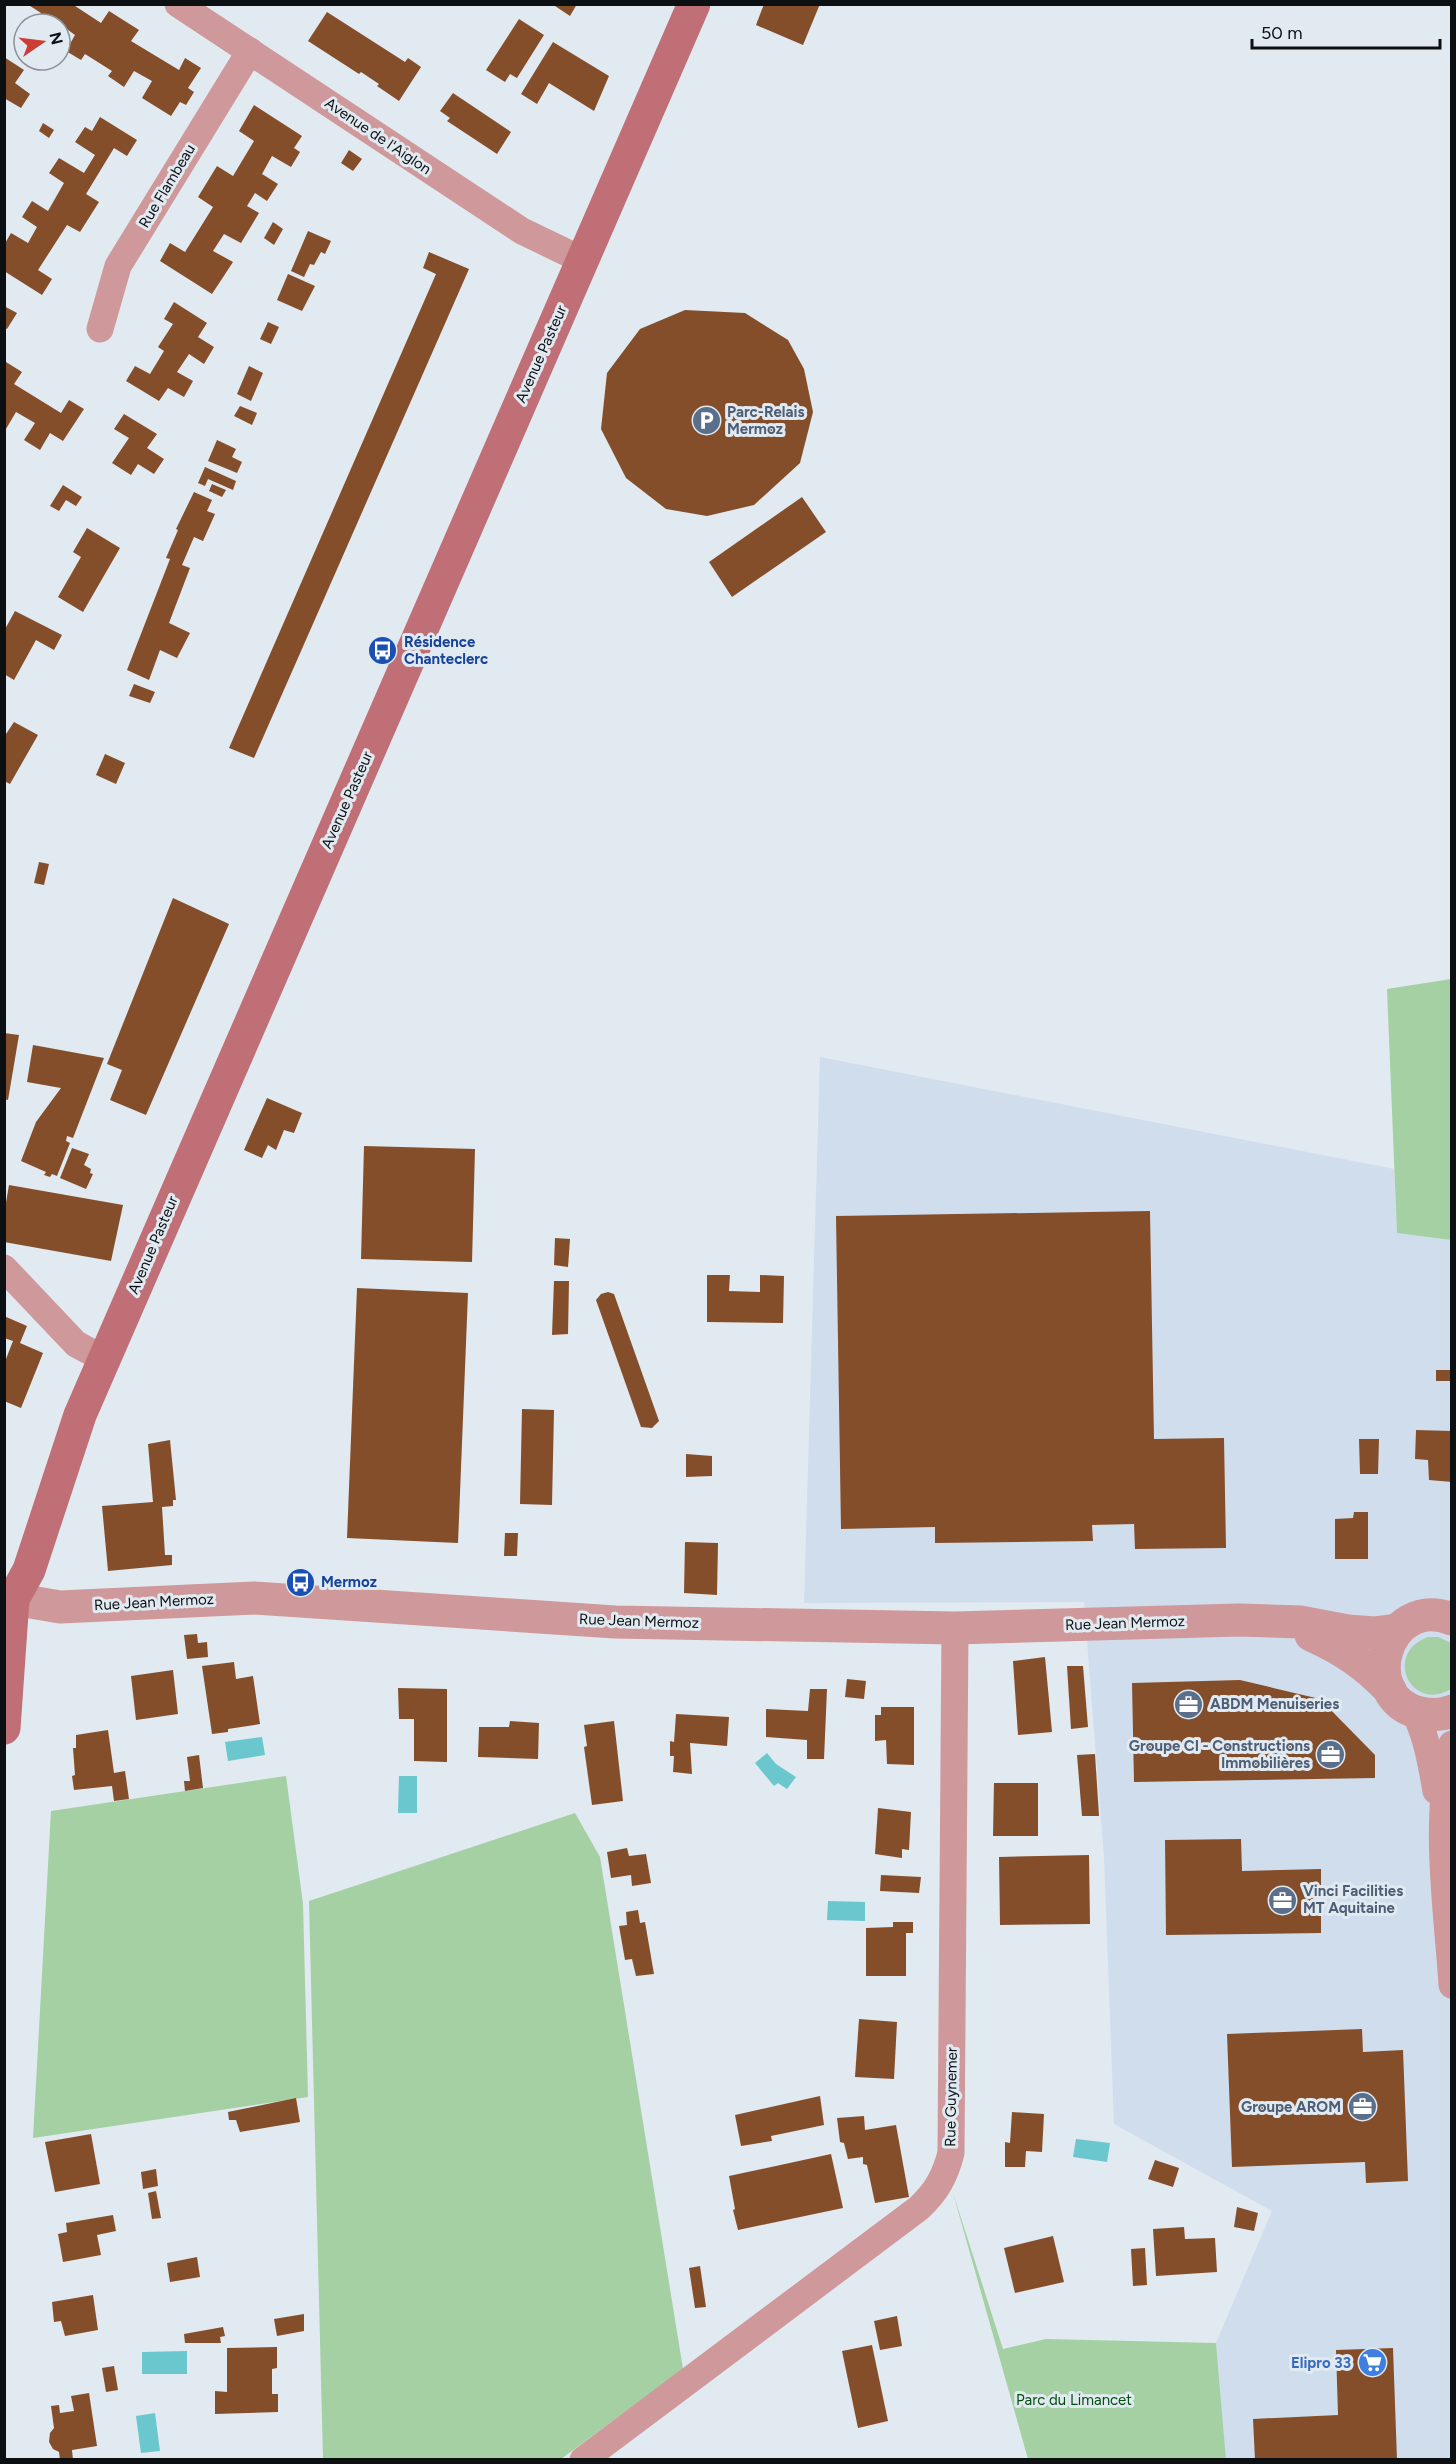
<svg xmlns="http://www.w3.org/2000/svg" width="1456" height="2464" viewBox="0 0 1456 2464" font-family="Figtree,sans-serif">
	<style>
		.built { fill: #d0ddec }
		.green { fill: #a4d0a3 }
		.water { fill: #6ac7ce }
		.building { fill: #854e2a }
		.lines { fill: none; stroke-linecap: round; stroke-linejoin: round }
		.minor { stroke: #cf989a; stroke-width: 27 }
		.tertiary { stroke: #cf989a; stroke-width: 33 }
		.secondary { stroke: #bf6f75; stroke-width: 33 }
		.labels { text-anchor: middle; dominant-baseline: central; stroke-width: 6; stroke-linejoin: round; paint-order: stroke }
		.street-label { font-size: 15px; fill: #0d1013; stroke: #e1e9f1 }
		.service-label { font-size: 15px; font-weight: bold; fill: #4e5e75; stroke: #e1e9f1; text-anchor: start }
		.transit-label { font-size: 15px; font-weight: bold; fill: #164399; stroke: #e1e9f1; text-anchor: start }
		.shop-label { font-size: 15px; font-weight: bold; fill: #366cbe; stroke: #e1e9f1; text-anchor: end }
		.park-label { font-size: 15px; fill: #02500d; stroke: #e1e9f1 }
	</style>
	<rect width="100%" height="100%" fill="#e1e9f1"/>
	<polygon class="built" points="820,1057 1394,1169 1397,1233 1451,1240 1451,2459 1226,2459 1216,2343 1272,2211 1114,2124 1104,1857 1084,1602 804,1603"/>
	<g class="green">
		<polygon points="1451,979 1452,979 1451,1240 1397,1233 1387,989"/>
		<path d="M 1428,1637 L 1438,1637 L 1451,1643 L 1451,1689 C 1412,1713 1382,1654 1428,1637 Z"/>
		<polygon points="286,1776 303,1904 308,2097 33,2138 51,1811"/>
		<polygon points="575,1813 600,1857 683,2369 561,2459 323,2459 309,1901"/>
		<polygon points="953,2193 1003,2349 1046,2339 1216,2343 1226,2459 1028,2459"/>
	</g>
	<g class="water">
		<polygon points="262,1737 265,1755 228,1761 225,1742"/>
		<polygon points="767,1753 776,1764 796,1777 787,1789 778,1783 774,1786 755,1763"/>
		<polygon points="399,1776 417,1776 417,1813 398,1813"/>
		<polygon points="828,1901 865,1902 865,1921 827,1920"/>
		<polygon points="1076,2139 1110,2143 1107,2162 1073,2157"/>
		<polygon points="187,2351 187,2374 142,2374 142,2352"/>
		<polygon points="155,2413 160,2451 141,2453 136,2416"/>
	</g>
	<g class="building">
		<polygon points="27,4 72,4 101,23 109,11 139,30 131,41 179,70 185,58 201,68 188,88 194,92 186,105 180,102 171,116 142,98 152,81 134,71 124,87 108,76 112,71 85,54 81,60 66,51 75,35 60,24 34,24 41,13"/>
		<polygon points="552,4 577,4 570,16"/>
		<polygon points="764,4 820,4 803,45 756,25"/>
		<polygon points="327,12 405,62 408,58 421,67 399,101 377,86 379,84 361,72 359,74 308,41"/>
		<polygon points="519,19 544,35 517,78 510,74 505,82 486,70"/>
		<polygon points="553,42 609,76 594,111 549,83 537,104 521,94"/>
		<polygon points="4,57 24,70 15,83 30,94 21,108 4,98"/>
		<polygon points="453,93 511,132 497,154 447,121 450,118 440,111"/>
		<polygon points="254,105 302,136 294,148 300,152 291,167 272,156 262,174 278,184 267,201 255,193 247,206 259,213 241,243 224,234 213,251 233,262 212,294 160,261 170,243 185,252 213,207 198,197 217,166 233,176 254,141 239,131"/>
		<polygon points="100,117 137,140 127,156 114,148 86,194 99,202 80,232 67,225 38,270 52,279 42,295 4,271 4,245 11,233 28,243 37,227 22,217 32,201 48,211 64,183 49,173 59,158 84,173 95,155 75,142 85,127 92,131"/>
		<polygon points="43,123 54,130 49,138 39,131"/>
		<polygon points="349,150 362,159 353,171 341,163"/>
		<polygon points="273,222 283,229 274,245 264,238"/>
		<polygon points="308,231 331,241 325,254 321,252 314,265 310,264 304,277 291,271"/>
		<polygon points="429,252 469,269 254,758 229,748 436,274 423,268"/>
		<polygon points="288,274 315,286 302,311 277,300"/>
		<polygon points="174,302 207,323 198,337 214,347 204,364 189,354 177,372 193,381 184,397 168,388 159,401 126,381 135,366 150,374 164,351 158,347 173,324 164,319"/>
		<polygon points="4,306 17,313 7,329 4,327"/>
		<polygon points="685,310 745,313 788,340 804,369 813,412 800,463 754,505 707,516 666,509 626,478 601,429 607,373 640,329"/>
		<polygon points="268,322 279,327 271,344 260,339"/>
		<polygon points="6,362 22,372 14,384 61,413 69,400 84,409 63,441 50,433 40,450 24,440 35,423 16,412 6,429 4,428"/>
		<polygon points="249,366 263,373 251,401 237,394"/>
		<polygon points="240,406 257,413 252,425 234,416"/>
		<polygon points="124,414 157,434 147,448 164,459 154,474 138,464 131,475 112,463 129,438 114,429"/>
		<polygon points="217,440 236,449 232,457 242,462 237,473 208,461"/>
		<polygon points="205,467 236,481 233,490 208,479 205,486 198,483"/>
		<polygon points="212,484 226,490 222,497 209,491"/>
		<polygon points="63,485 82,497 76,506 66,500 59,511 50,506"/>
		<polygon points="194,492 212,500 207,511 215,514 203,541 194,537 182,565 190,568 169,623 190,633 177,658 160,650 149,680 127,670 170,559 166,558 178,530 176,529"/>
		<polygon points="802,497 826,532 732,597 709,562"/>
		<polygon points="87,528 120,548 83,612 58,597 81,557 73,552"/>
		<polygon points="15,611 62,635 54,650 36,640 14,680 4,674 4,631"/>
		<polygon points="134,684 155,692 150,703 129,696"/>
		<polygon points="14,722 38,735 10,784 4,781 4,737"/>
		<polygon points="105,754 125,763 116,784 96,775"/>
		<polygon points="39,862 49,864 44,885 34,883"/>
		<polygon points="173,898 229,924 146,1115 110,1100 122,1070 107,1064"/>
		<polygon points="4,1033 19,1035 8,1100 4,1099"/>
		<polygon points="33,1045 104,1058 73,1138 67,1136 66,1141 70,1143 57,1176 52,1174 50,1177 44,1175 46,1172 21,1161 36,1122 61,1088 27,1082"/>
		<polygon points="267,1098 302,1113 294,1133 284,1130 276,1150 268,1145 262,1158 244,1150"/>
		<polygon points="364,1146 475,1149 472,1262 361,1259"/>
		<polygon points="72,1148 89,1154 84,1165 91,1169 90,1173 93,1174 86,1189 60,1178"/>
		<polygon points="9,1185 123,1205 111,1261 4,1242 4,1214"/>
		<polygon points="1150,1211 1154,1439 1224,1438 1226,1548 1135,1549 1134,1524 1092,1525 1093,1541 935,1543 935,1527 841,1529 836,1216"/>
		<polygon points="555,1238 570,1239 568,1267 554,1265"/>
		<polygon points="707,1275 730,1275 729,1291 760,1292 760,1275 784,1276 783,1323 707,1322"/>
		<polygon points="554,1281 569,1281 568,1334 552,1335"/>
		<polygon points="357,1288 468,1293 458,1543 347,1538"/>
		<polygon points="608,1292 614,1294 659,1421 652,1428 641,1427 596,1300 601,1294"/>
		<polygon points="4,1316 27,1326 20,1343 43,1353 21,1408 4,1401 4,1364 13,1341 4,1338"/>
		<rect x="1436" y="1370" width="16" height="11"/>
		<polygon points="522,1409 554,1410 552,1505 520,1504"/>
		<polygon points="1416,1430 1452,1431 1452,1482 1429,1480 1428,1460 1415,1459"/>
		<polygon points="1359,1439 1379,1439 1378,1474 1360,1474"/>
		<polygon points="170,1440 176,1500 173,1500 173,1506 162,1507 165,1555 172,1555 172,1565 108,1571 102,1506 153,1502 148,1444"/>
		<polygon points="686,1454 712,1456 712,1476 686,1477"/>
		<polygon points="1354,1512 1368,1512 1368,1559 1335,1559 1335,1519 1353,1518"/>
		<polygon points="505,1533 518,1533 517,1556 504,1556"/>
		<polygon points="685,1542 718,1543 717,1595 684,1593"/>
		<polygon points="197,1634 198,1643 207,1642 208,1657 187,1659 184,1635"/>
		<polygon points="1045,1657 1052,1732 1018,1735 1013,1661"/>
		<polygon points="234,1662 236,1679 253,1676 260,1724 228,1729 228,1732 212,1734 202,1666"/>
		<polygon points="1067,1666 1083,1666 1088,1727 1071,1729"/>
		<polygon points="173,1670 178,1714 136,1720 131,1676"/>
		<polygon points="847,1679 866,1681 864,1699 845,1697"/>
		<polygon points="1240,1680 1320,1699 1375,1755 1375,1778 1134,1782 1132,1683"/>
		<polygon points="398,1688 447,1689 447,1762 414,1761 414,1719 399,1719"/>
		<polygon points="810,1689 827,1689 824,1759 807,1759 807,1740 766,1737 766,1709 808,1711"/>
		<polygon points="881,1707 914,1707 914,1765 887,1764 886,1740 875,1741 875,1715 881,1715"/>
		<polygon points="676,1714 729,1717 727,1746 690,1743 692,1774 673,1772 674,1756 670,1756 670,1741 674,1742"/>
		<polygon points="510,1721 539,1723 538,1759 478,1757 479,1727 509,1727"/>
		<polygon points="614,1721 623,1801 592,1805 584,1747 587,1746 584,1725"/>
		<polygon points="108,1730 114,1773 125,1771 129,1799 114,1801 112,1786 74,1790 72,1776 75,1775 73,1748 76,1748 76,1735"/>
		<polygon points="1095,1754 1099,1816 1082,1816 1077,1755"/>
		<polygon points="199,1755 203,1788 185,1791 184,1781 190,1781 187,1757"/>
		<polygon points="994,1783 1038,1783 1038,1836 993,1836"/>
		<polygon points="878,1808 911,1812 909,1850 902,1849 902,1858 875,1854"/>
		<polygon points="1241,1839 1242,1871 1321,1869 1321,1933 1166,1935 1165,1840"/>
		<polygon points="627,1848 629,1856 646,1854 651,1883 632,1886 631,1875 611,1878 607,1852"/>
		<polygon points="1089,1855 1090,1924 1000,1925 999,1857"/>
		<polygon points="881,1875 921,1877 919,1893 880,1891"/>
		<polygon points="638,1910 640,1923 645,1922 654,1974 636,1976 632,1959 625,1960 619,1926 627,1925 626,1912"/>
		<polygon points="893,1922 913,1922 913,1933 906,1933 906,1976 866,1976 866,1928 893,1927"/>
		<polygon points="859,2019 897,2022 894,2079 855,2077"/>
		<polygon points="1362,2029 1363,2052 1403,2050 1408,2181 1366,2183 1365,2162 1232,2167 1227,2034"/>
		<polygon points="820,2096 824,2125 771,2136 772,2141 741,2146 735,2115"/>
		<polygon points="296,2098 300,2122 240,2132 236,2120 229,2120 228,2112"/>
		<polygon points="1012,2112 1044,2114 1042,2152 1026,2151 1025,2167 1005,2167 1005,2142 1010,2143"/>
		<polygon points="864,2116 865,2130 896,2125 909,2197 875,2203 867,2165 863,2164 863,2157 848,2159 844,2143 840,2142 837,2118"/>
		<polygon points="91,2134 100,2184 55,2192 45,2142"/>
		<polygon points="831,2154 843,2208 738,2230 733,2210 735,2209 729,2176"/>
		<polygon points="1155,2160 1179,2168 1173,2187 1148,2179"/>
		<polygon points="156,2169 158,2186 143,2189 141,2172"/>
		<polygon points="156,2191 161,2218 152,2219 148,2193"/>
		<polygon points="1237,2207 1258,2213 1254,2231 1234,2227"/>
		<polygon points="113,2215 116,2231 97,2235 101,2255 63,2262 58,2234 67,2232 66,2223"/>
		<polygon points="1184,2227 1185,2239 1215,2238 1217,2272 1156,2276 1153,2229"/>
		<polygon points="1053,2236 1064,2282 1015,2293 1004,2248"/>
		<polygon points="1145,2248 1147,2285 1133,2286 1131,2249"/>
		<polygon points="197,2257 200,2277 170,2282 167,2263"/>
		<polygon points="700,2266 706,2307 695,2308 689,2268"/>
		<polygon points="93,2295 98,2330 65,2336 61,2321 54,2322 52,2302"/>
		<polygon points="304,2314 304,2331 277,2336 274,2319"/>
		<polygon points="897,2316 902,2346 880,2350 874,2321"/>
		<polygon points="223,2327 225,2336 220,2337 221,2343 185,2343 184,2334"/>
		<polygon points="872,2345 888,2421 858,2428 842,2351"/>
		<polygon points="277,2347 277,2368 272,2369 272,2394 278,2394 278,2412 215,2414 215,2391 227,2392 227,2348"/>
		<polygon points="1393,2348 1397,2460 1255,2460 1253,2419 1338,2415 1336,2350"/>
		<polygon points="114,2366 118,2390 106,2392 102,2368"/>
		<polygon points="89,2393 97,2446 72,2450 73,2460 60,2460 59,2452 53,2449 49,2442 50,2433 54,2428 51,2406 59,2405 60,2413 74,2411 71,2396"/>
	</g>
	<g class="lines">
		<g class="minor">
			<polyline points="178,4 522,231 582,260"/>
			<polyline points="100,329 118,266 250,51"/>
			<polyline points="4,1268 76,1344 104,1359"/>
			<path d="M 1414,1711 C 1427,1737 1431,1763 1436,1791"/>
			<path d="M 1452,1744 C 1433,1823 1447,1906 1452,1985"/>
			<path d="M 583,2460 L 919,2208 C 937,2191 945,2176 951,2153 L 955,1628"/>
		</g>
		<g class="tertiary">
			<polyline points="13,1599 60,1607 254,1598 615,1622 955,1628 1239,1620 1300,1622 1348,1631 1374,1633 1397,1630"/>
			<path d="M 1452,1619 C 1385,1593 1356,1698 1420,1713 C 1430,1715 1441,1716 1452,1711"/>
			<path d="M 1311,1635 C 1344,1650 1365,1664 1390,1690"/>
		</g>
		<polyline class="secondary" points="4,1728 13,1599 29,1570 80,1415 694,4"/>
	</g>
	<defs>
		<symbol id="parking-disc" viewBox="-11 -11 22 22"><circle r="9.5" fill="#5c6f8a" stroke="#e1e9f1"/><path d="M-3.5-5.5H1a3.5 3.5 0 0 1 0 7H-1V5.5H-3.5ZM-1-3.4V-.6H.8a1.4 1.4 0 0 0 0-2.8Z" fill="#fff"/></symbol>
		<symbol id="bus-disc" viewBox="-11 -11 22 22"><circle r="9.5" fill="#1a4fb4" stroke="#e1e9f1"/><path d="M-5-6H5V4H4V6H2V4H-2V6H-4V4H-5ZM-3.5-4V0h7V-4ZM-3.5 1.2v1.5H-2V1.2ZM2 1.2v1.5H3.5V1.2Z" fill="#fff"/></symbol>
		<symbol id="office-disc" viewBox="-11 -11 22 22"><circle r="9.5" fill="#5c6f8a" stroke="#e1e9f1"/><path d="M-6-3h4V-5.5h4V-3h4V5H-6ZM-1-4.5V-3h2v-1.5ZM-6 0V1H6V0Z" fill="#fff"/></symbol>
		<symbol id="supermarket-disc" viewBox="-11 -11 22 22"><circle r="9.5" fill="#3f7fe0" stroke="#e1e9f1"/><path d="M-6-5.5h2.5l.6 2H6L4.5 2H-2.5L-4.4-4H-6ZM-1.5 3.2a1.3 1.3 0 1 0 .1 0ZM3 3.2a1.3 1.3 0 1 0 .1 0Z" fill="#fff"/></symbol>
	</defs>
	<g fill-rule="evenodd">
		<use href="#parking-disc" x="690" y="404" width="33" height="33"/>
		<use href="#bus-disc" x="366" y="634" width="33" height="33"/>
		<use href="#bus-disc" x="284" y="1566" width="33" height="33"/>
		<use href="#office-disc" x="1172" y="1688" width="33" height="33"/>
		<use href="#office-disc" x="1314" y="1738" width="33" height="33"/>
		<use href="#office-disc" x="1266" y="1884" width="33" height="33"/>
		<use href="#office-disc" x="1346" y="2090" width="33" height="33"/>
		<use href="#supermarket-disc" x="1356" y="2346" width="33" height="33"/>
	</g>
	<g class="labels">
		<g class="street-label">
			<text transform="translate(378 136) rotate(34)">Avenue de l'Aiglon</text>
			<text transform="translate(167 186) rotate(-59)">Rue Flambeau</text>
			<text transform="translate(541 354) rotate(-66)">Avenue Pasteur</text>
			<text transform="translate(347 800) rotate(-66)">Avenue Pasteur</text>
			<text transform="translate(153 1245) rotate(-67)">Avenue Pasteur</text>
			<text transform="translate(154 1602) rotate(-3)">Rue Jean Mermoz</text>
			<text transform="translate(639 1621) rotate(2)">Rue Jean Mermoz</text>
			<text transform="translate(1125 1623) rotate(-2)">Rue Jean Mermoz</text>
			<text transform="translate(951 2097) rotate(-89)">Rue Guynemer</text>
		</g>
		<g class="service-label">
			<text x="727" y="412">Parc-Relais<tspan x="727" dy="17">Mermoz</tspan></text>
			<text x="1210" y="1704">ABDM Menuiseries</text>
			<text x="1310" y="1746" text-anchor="end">Groupe CI - Constructions<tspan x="1310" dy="17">Immobilières</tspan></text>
			<text x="1303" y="1891">Vinci Facilities<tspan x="1303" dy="17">MT Aquitaine</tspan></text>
			<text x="1341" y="2107" text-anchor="end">Groupe AROM</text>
		</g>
		<g class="transit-label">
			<text x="404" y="642">Résidence<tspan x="404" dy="17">Chanteclerc</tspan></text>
			<text x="321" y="1582">Mermoz</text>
		</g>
		<g class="shop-label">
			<text x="1351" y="2363">Elipro 33</text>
		</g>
		<g class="park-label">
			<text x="1074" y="2400">Parc du Limancet</text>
		</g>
	</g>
	<rect width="1456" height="2464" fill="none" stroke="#0d1013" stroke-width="12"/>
	<g transform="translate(42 42) rotate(76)"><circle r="28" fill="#e1e9f1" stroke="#8c9298" stroke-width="1.5"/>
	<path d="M0-4.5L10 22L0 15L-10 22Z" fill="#cb3d35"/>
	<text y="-9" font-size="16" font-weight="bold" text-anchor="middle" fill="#0d1013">N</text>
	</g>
	<path d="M1252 39v9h188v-9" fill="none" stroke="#0d1013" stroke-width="3"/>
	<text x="1261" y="39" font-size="18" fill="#0d1013" stroke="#e1e9f1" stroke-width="4.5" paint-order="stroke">50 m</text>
</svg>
